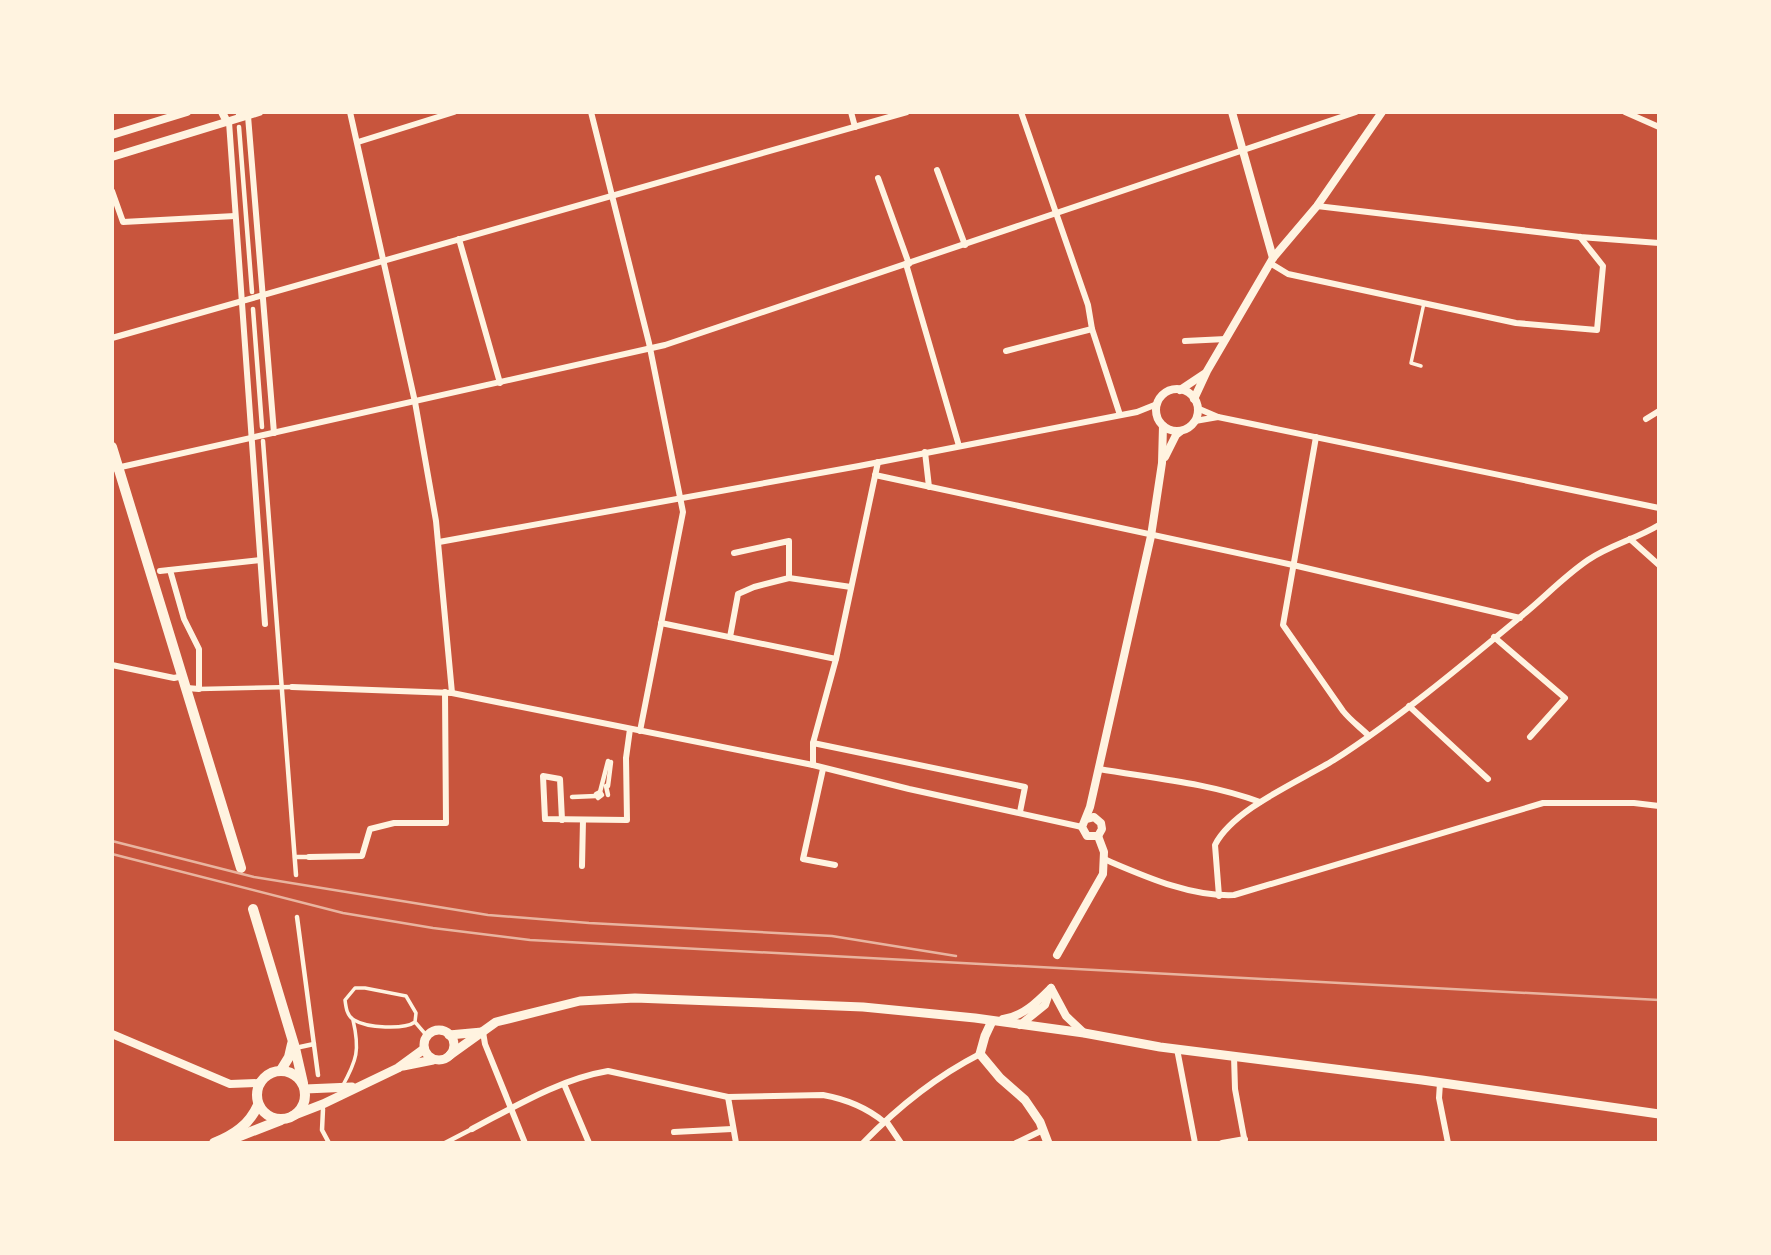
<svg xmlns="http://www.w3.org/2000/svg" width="1771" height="1255" viewBox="0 0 1771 1255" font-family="'Noto Sans',sans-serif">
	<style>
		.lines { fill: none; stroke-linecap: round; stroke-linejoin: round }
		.service { stroke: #fff3e0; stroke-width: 3.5 }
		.pedestrian { stroke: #fff3e0; stroke-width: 4.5 }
		.minor { stroke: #fff3e0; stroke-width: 6 }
		.tertiary { stroke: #fff3e0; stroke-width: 8 }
		.secondary { stroke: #fff3e0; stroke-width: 9 }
		.primary { stroke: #fff3e0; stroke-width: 10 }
		.rail { stroke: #e9b49f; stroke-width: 2.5 }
	</style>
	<rect width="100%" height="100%" fill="#c8553d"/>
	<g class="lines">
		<g class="service">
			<polyline points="1421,366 1411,363 1424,303"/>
			<path d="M 415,1022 C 404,1030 367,1028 354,1020 C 347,1016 346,1008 345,1000 L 355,988 L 365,988 L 406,996 L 416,1013 L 415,1022 L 427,1036"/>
			<path d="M 342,1087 C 357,1060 360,1050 353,1020"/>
		</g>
		<g class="pedestrian">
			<polyline points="238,112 238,114"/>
			<polyline points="239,127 252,292"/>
			<polyline points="253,309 262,427"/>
			<polyline points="263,441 296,875"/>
			<polyline points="199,689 292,687"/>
			<polyline points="606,786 608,795"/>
			<polyline points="608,786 611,762"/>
			<polyline points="600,792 608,761"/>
			<polygon points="600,792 602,795 598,798 596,794"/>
			<polyline points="572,797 596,796"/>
			<polyline points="295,857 309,857"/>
			<polyline points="297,917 318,1075"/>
			<polyline points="300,1047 314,1044"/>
			<polyline points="323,1109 322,1130 329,1143"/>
			<polyline points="445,1143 472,1129"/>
		</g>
		<g class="minor">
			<polyline points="350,112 415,402 436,521 452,693"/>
			<polyline points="591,112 649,343 683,512 640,731"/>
			<polyline points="851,112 855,127"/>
			<polyline points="1021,112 1088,305 1092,329 1120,415"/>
			<polyline points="1625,112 1659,127"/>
			<polyline points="248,116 274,433"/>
			<polyline points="229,122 265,624"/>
			<polyline points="358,142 454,112"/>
			<polyline points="937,170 965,245"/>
			<polyline points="878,178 909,264"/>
			<polyline points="112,191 123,222 235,216"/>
			<polyline points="1317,206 1580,237 1659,243"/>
			<polyline points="459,239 500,383"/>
			<polyline points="1270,263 1288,274 1516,323 1597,330 1603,266 1580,237"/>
			<polyline points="906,264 959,446"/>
			<polyline points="112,338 907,112"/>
			<polyline points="1185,341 1226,339"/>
			<polyline points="1006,351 1092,329"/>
			<polyline points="1218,417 1659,508"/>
			<polyline points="1646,419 1659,411"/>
			<polyline points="1195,421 1218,417 1197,408"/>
			<path d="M 1316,437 L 1283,625 L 1343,711 C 1351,721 1360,727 1369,736"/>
			<polyline points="925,452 929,487"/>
			<polyline points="112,469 665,345 1356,112"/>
			<polyline points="875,475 1293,565 1520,618"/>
			<polyline points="1630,539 1659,565"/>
			<polyline points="439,542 859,466 1137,412 1157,404"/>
			<polyline points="170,570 184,619 199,649 199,689 187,688"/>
			<polyline points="160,571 260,560"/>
			<polyline points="789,578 851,587"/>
			<polyline points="661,623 836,659"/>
			<polyline points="730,637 738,594 754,587 789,578 789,541 734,553"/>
			<polyline points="1494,637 1565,698 1530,737"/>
			<polyline points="112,665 174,678 183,676"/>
			<polyline points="292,687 452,693 813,765 909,789 1082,827"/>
			<polyline points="1409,706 1488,779"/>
			<polyline points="813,743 1025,787 1020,812"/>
			<polyline points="813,765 813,743 836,659 878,462"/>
			<polyline points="823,769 803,859 835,865"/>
			<path d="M 1099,769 C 1152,778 1209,783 1260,802"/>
			<polyline points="562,820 560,779 543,776 545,819 627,820 626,758 630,729"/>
			<polyline points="309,857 362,856 370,829 394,823 446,823 445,692"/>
			<path d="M 1104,859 C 1144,876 1190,897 1234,895 L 1543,803 L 1634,803 L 1659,806"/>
			<polyline points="582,866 583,820"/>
			<path d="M 1219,896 L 1215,845 C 1233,809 1300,781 1334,760 C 1399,718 1460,667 1519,618 C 1543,599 1563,577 1588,560 C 1610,545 1636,539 1659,525"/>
			<polyline points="483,1032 485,1044 525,1143"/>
			<polyline points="1177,1049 1195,1143"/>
			<polyline points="1234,1056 1235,1089 1245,1143"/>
			<polyline points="1440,1083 1439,1098 1448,1143"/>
			<polyline points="564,1084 589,1143"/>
			<polyline points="728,1097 736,1143"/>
			<polyline points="886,1121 901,1143"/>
			<path d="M 472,1129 C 514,1107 560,1079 608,1071 L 728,1097 L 823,1095 C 845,1099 866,1107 884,1122"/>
			<polyline points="674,1132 732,1129"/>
			<path d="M 863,1143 C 897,1108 937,1076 980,1054"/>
			<polyline points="1016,1143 1043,1130"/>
			<polyline points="1222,1143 1245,1139"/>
		</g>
		<g class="tertiary">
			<polyline points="222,112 227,122"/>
			<polyline points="1232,112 1273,258"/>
			<polyline points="112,135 187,112"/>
			<polyline points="112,157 259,112"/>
			<circle cx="1177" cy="410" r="21"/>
			<polyline points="1180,390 1204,374"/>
			<polyline points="1194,399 1207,371 1273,258 1317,206 1382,112"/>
			<polyline points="1165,457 1176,435 1181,431"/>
			<polyline points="1086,819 1094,817 1101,823 1102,829 1098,836"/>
			<polyline points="1098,836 1087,836 1082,827 1090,807 1151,536 1162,463 1163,426"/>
			<polyline points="1057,955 1103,874 1104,852 1098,836"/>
			<polyline points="1051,988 1066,1016 1084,1033"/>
			<path d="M 1003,1019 C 1022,1017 1037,1002 1051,988 L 1045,1005 L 1020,1025"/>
			<polyline points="112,1034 230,1084 259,1083"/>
		</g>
		<g class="secondary">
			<polyline points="992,1021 985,1036 980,1054 1000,1078 1025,1100 1040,1122 1048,1143"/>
			<circle cx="439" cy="1045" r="15"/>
			<polyline points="449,1035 482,1032"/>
			<polyline points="450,1055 496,1022 580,1001 635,998 863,1007 975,1018 1084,1033 1160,1047 1422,1080 1659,1114"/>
			<polyline points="403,1066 433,1060"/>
			<polyline points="305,1089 352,1087"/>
			<polyline points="292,1116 323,1104 398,1068 424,1049"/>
		</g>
		<g class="primary">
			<polyline points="112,447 241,868"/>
			<polyline points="253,909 295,1048 303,1083"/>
			<polyline points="281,1070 289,1057 292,1044"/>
			<circle cx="281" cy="1095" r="24"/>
			<path d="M 214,1143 C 234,1135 249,1125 258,1105"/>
			<polyline points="222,1143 281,1120"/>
		</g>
		<g class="rail">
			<polyline points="112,841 254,877 488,915 589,923 832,936 956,956"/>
			<polyline points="112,854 343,913 433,928 530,940 1659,1000"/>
		</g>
	</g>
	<rect width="1771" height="1255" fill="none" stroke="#fff3e0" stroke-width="228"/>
</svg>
